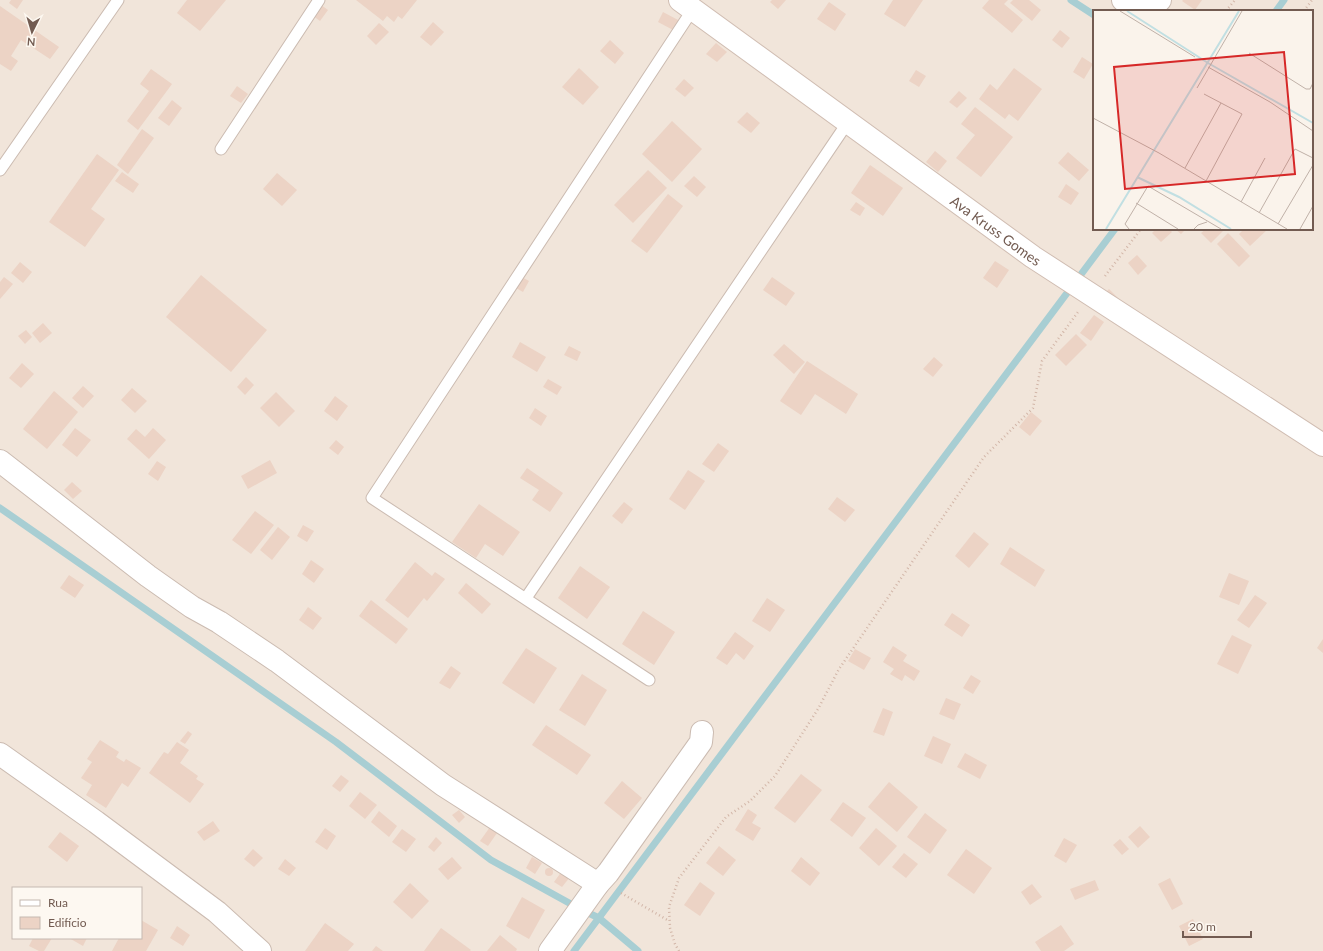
<svg xmlns="http://www.w3.org/2000/svg" width="1323" height="951" viewBox="0 0 1323 951" font-family="Lato,sans-serif">
	<style>
		.residential { fill: #f1e5da; fill-rule: evenodd }
		.lines { fill: none; stroke-linecap: round; stroke-linejoin: round }
		.stream { stroke: #a8ced3; stroke-width: 7 }
		.building { fill: #ecd3c5 }
		.lane-casing { stroke: #cbbbb1; stroke-width: 13 }
		.street-casing { stroke: #cbbbb1; stroke-width: 24 }
		.secondary-casing { stroke: #d0bdb2; stroke-width: 24 }
		.path { stroke: #d2b6a8; stroke-width: 2.5; stroke-dasharray: 1 3; stroke-linecap: butt }
		.lane { stroke: #fff; stroke-width: 11 }
		.street { stroke: #fff; stroke-width: 22 }
		.secondary { stroke: #fff; stroke-width: 22 }
		.labels { text-anchor: middle; dominant-baseline: central; stroke-width: 3; stroke-linejoin: round; paint-order: stroke }
		.street-label { font-size: 14px; fill: #725b51; stroke: #fdf8f1 }
		.inset-river { fill: none; stroke: #c1dfe2; stroke-width: 2 }
		.inset-road { fill: none; stroke: #c0b1a8; stroke-width: 1 }
		.view { fill: #d62828; fill-opacity: 0.15; stroke: #d62828; stroke-width: 2 }
		.inset-edge { fill: none; stroke: #725b51; stroke-width: 2 }
	</style>
	<rect width="100%" height="100%" fill="#faf3eb"/>
	<path class="residential" d="M 0,0 L 1323,0 L 1323,951 L 0,951 ZM 1094,11 L 1312,11 L 1312,229 L 1094,229 ZM 13,888 L 141,888 L 141,938 L 13,938 Z"/>
	<g class="lines">
		<g class="stream">
			<polyline points="1071,0 1094,15"/>
			<polyline points="1276,11 1284,0"/>
			<polyline points="0,508 336,742 491,860 580,909 599,918 638,951"/>
			<polyline points="574,951 1115,229"/>
		</g>
	</g>
	<g class="building">
		<polygon points="11,0 23,0 17,9 9,3"/>
		<polygon points="187,0 226,0 200,31 177,13"/>
		<polygon points="356,0 417,0 402,19 398,16 394,22 387,16 383,21"/>
		<polygon points="772,0 786,0 778,9 770,2"/>
		<polygon points="893,0 923,0 905,27 884,14"/>
		<polygon points="989,0 1008,0 1004,4 1023,20 1012,33 982,8"/>
		<polygon points="1013,0 1029,0 1041,10 1032,21 1010,3"/>
		<polygon points="1183,0 1202,0 1195,10 1182,1"/>
		<polygon points="317,2 328,10 320,21 309,13"/>
		<polygon points="829,2 846,14 835,31 817,19"/>
		<polygon points="0,6 59,47 50,59 21,40 11,56 18,61 11,71 0,64"/>
		<polygon points="663,12 680,21 675,31 658,22"/>
		<polygon points="433,22 444,32 431,46 420,37"/>
		<polygon points="379,23 389,32 376,45 367,36"/>
		<polygon points="1060,30 1070,38 1062,48 1052,40"/>
		<polygon points="610,40 624,53 615,64 600,51"/>
		<polygon points="716,43 727,52 717,62 706,54"/>
		<polygon points="1082,57 1093,64 1084,79 1073,72"/>
		<polygon points="579,68 599,87 583,105 562,87"/>
		<polygon points="1014,68 1042,89 1018,121 1009,114 1005,119 979,99 990,84 997,90"/>
		<polygon points="151,69 172,84 138,130 127,121 149,91 140,84"/>
		<polygon points="916,70 926,76 919,87 909,81"/>
		<polygon points="684,79 694,88 685,97 675,89"/>
		<polygon points="237,86 248,94 241,103 230,96"/>
		<polygon points="959,91 967,98 957,108 949,102"/>
		<polygon points="172,100 182,108 169,126 158,118"/>
		<polygon points="975,107 1013,137 981,177 956,158 975,135 961,124"/>
		<polygon points="747,112 760,123 751,133 737,122"/>
		<polygon points="672,121 702,149 672,182 642,154"/>
		<polygon points="142,129 154,138 128,174 117,165"/>
		<polygon points="935,151 947,161 938,172 926,162"/>
		<polygon points="1068,152 1089,170 1079,181 1058,163"/>
		<polygon points="97,154 119,170 91,209 105,219 85,247 49,222"/>
		<polygon points="870,165 903,188 883,216 851,193"/>
		<polygon points="648,170 667,188 633,223 614,205"/>
		<polygon points="122,172 139,184 133,193 115,181"/>
		<polygon points="277,173 297,190 282,206 263,189"/>
		<polygon points="694,176 706,187 697,197 684,186"/>
		<polygon points="1066,184 1079,193 1071,205 1058,197"/>
		<polygon points="668,194 683,206 647,253 631,241"/>
		<polygon points="856,202 865,208 860,216 850,210"/>
		<polygon points="1156,229 1169,229 1172,232 1161,242 1152,233"/>
		<polygon points="1175,229 1186,229 1181,234"/>
		<polygon points="1206,229 1221,229 1223,231 1211,243 1201,233"/>
		<polygon points="1244,229 1268,229 1250,246 1239,234"/>
		<polygon points="1228,233 1250,256 1239,267 1217,244"/>
		<polygon points="1137,255 1147,266 1138,275 1128,263"/>
		<polygon points="995,261 1009,270 997,288 983,278"/>
		<polygon points="20,262 32,272 23,283 11,273"/>
		<polygon points="201,275 267,330 231,372 166,317"/>
		<polygon points="4,277 13,284 0,299 0,282"/>
		<polygon points="522,277 529,281 523,292 516,288"/>
		<polygon points="772,277 795,293 786,306 763,290"/>
		<polygon points="1109,289 1121,301 1104,294"/>
		<polygon points="1094,315 1104,322 1091,341 1080,333"/>
		<polygon points="43,323 52,333 40,343 32,333"/>
		<polygon points="26,330 32,337 25,344 18,336"/>
		<polygon points="1076,334 1087,345 1066,366 1055,355"/>
		<polygon points="520,342 546,357 537,372 512,357"/>
		<polygon points="784,344 805,362 794,374 773,355"/>
		<polygon points="569,346 581,352 577,361 564,355"/>
		<polygon points="934,357 943,365 933,377 923,369"/>
		<polygon points="807,361 858,394 846,414 815,394 801,415 780,401"/>
		<polygon points="22,363 34,374 21,388 9,378"/>
		<polygon points="246,377 254,385 245,395 237,387"/>
		<polygon points="548,379 562,387 557,395 543,387"/>
		<polygon points="83,386 94,396 83,408 72,398"/>
		<polygon points="132,388 147,401 135,413 121,400"/>
		<polygon points="54,391 78,412 47,449 23,429"/>
		<polygon points="276,392 295,411 279,427 260,408"/>
		<polygon points="335,396 348,406 337,421 324,411"/>
		<polygon points="535,408 547,416 541,426 529,418"/>
		<polygon points="1031,412 1042,421 1030,436 1019,427"/>
		<polygon points="75,428 91,440 77,457 62,445"/>
		<polygon points="153,428 166,440 149,459 127,439 136,429 145,437"/>
		<polygon points="336,440 344,447 338,455 329,448"/>
		<polygon points="718,443 729,451 714,472 702,464"/>
		<polygon points="270,460 277,473 248,489 241,476"/>
		<polygon points="157,461 166,467 158,481 148,474"/>
		<polygon points="527,468 563,493 550,512 532,500 539,490 520,478"/>
		<polygon points="688,470 705,481 685,510 669,499"/>
		<polygon points="72,482 82,491 73,499 64,490"/>
		<polygon points="837,497 855,510 845,522 828,509"/>
		<polygon points="624,502 633,509 622,524 612,516"/>
		<polygon points="479,504 520,532 503,556 485,544 476,558 452,542"/>
		<polygon points="255,511 274,525 251,554 232,540"/>
		<polygon points="303,525 314,531 307,542 297,536"/>
		<polygon points="278,527 290,537 272,560 260,550"/>
		<polygon points="974,532 989,544 969,568 955,556"/>
		<polygon points="1010,547 1045,570 1035,587 1000,564"/>
		<polygon points="311,560 324,569 314,583 302,574"/>
		<polygon points="415,562 432,576 435,572 445,579 427,601 424,598 408,618 385,600"/>
		<polygon points="580,566 610,587 587,619 558,598"/>
		<polygon points="1229,573 1249,581 1239,605 1219,597"/>
		<polygon points="69,575 84,585 75,598 60,588"/>
		<polygon points="466,583 491,604 482,614 458,593"/>
		<polygon points="1255,595 1267,603 1249,628 1237,620"/>
		<polygon points="767,598 785,610 770,632 752,621"/>
		<polygon points="371,600 408,629 396,644 359,616"/>
		<polygon points="308,607 322,618 313,630 299,620"/>
		<polygon points="643,611 675,632 654,665 622,644"/>
		<polygon points="952,613 970,625 962,637 944,625"/>
		<polygon points="735,632 754,646 744,660 736,653 727,665 716,658"/>
		<polygon points="1232,635 1252,645 1238,674 1217,664"/>
		<polygon points="1323,639 1323,653 1317,648"/>
		<polygon points="893,646 907,655 903,661 920,671 914,681 905,675 902,681 890,674 894,669 883,662"/>
		<polygon points="526,648 557,668 534,704 502,683"/>
		<polygon points="855,649 871,658 864,670 848,661"/>
		<polygon points="451,666 461,673 450,689 439,683"/>
		<polygon points="582,674 607,690 585,726 559,710"/>
		<polygon points="971,675 981,681 973,694 963,688"/>
		<polygon points="946,698 961,704 954,720 939,714"/>
		<polygon points="883,708 893,712 884,736 873,732"/>
		<polygon points="546,725 591,755 577,775 532,745"/>
		<polygon points="188,731 192,734 185,744 180,741"/>
		<polygon points="933,736 951,744 942,764 924,756"/>
		<polygon points="100,740 119,752 116,757 124,762 126,759 141,768 128,787 122,783 106,808 86,795 92,785 81,778 92,762 87,759"/>
		<polygon points="177,742 189,750 180,763 198,776 196,779 204,784 190,803 149,773 164,752 168,754"/>
		<polygon points="965,753 987,765 980,779 957,767"/>
		<polygon points="801,774 822,790 795,823 774,808"/>
		<polygon points="341,775 349,781 340,792 332,786"/>
		<polygon points="622,781 642,798 624,819 604,803"/>
		<polygon points="889,782 918,807 897,832 868,807"/>
		<polygon points="360,792 377,805 365,819 349,806"/>
		<polygon points="843,802 866,818 852,837 830,820"/>
		<polygon points="748,809 757,815 752,823 761,828 753,841 735,830"/>
		<polygon points="459,810 465,817 459,823 452,815"/>
		<polygon points="379,811 397,826 389,837 371,822"/>
		<polygon points="925,813 947,830 930,854 907,837"/>
		<polygon points="213,821 220,831 204,841 197,832"/>
		<polygon points="1140,826 1150,837 1138,848 1128,837"/>
		<polygon points="490,827 497,833 488,846 480,841"/>
		<polygon points="325,828 336,836 327,850 315,842"/>
		<polygon points="876,828 897,846 879,866 859,848"/>
		<polygon points="402,829 416,839 406,852 392,842"/>
		<polygon points="60,832 79,846 67,862 48,847"/>
		<polygon points="436,837 442,843 434,852 428,847"/>
		<polygon points="1064,838 1077,845 1066,863 1054,856"/>
		<polygon points="1120,839 1129,849 1122,855 1113,845"/>
		<polygon points="719,846 736,860 723,876 706,863"/>
		<polygon points="253,849 263,858 254,867 244,859"/>
		<polygon points="966,849 992,868 974,894 947,875"/>
		<polygon points="904,853 918,864 906,878 892,867"/>
		<polygon points="452,857 462,868 448,880 438,869"/>
		<polygon points="532,857 542,863 535,874 526,868"/>
		<polygon points="801,857 820,873 810,886 791,871"/>
		<polygon points="285,859 296,868 289,876 278,869"/>
		<circle cx="549" cy="872" r="4"/>
		<polygon points="562,871 570,877 562,887 554,882"/>
		<polygon points="1170,878 1183,904 1172,910 1158,884"/>
		<polygon points="1095,880 1099,890 1075,900 1070,889"/>
		<polygon points="700,882 715,893 700,916 684,905"/>
		<polygon points="410,883 429,901 412,919 393,902"/>
		<polygon points="1032,884 1042,897 1030,905 1021,892"/>
		<polygon points="522,897 545,910 529,939 506,926"/>
		<polygon points="1193,919 1203,939 1189,946 1179,926"/>
		<polygon points="141,920 158,930 146,951 112,951 119,938 141,938"/>
		<polygon points="325,923 354,944 348,951 305,951"/>
		<polygon points="1061,925 1074,944 1064,951 1041,951 1035,942"/>
		<polygon points="177,926 190,935 183,946 170,938"/>
		<polygon points="441,928 471,950 470,951 424,951"/>
		<polygon points="500,935 517,949 516,951 487,951"/>
		<polygon points="33,938 52,938 44,951 39,951 29,946"/>
		<polygon points="69,938 87,938 83,946"/>
		<polygon points="376,946 383,951 372,951"/>
	</g>
	<g class="lines">
		<defs>
			<g id="lane">
				<polyline points="221,149 319,0"/>
				<polyline points="0,170 118,0"/>
				<polyline points="526,598 848,122"/>
				<polyline points="649,680 372,498 693,9"/>
			</g>
			<g id="street">
				<path d="M 1123,0 C 1135,9 1149,14 1160,0"/>
				<polyline points="0,461 148,576 192,607 219,622 277,661 443,785 598,884"/>
				<polyline points="0,754 96,822 217,912 260,951"/>
				<polyline points="550,951 598,884 608,873 701,742 702,732"/>
			</g>
			<g id="secondary">
				<path id="s1" d="M 680,0 L 1033,257 L 1323,445"/>
			</g>
		</defs>
		<use href="#lane" class="lane-casing"/>
		<use href="#street" class="street-casing"/>
		<use href="#secondary" class="secondary-casing"/>
		<g class="path">
			<polyline points="1226,11 1235,0"/>
			<polyline points="1304,11 1312,0"/>
			<polyline points="1105,276 1141,229"/>
			<polyline points="621,893 669,921"/>
			<polyline points="679,951 675,944 670,928 669,907 679,878 726,817 750,801 775,776 818,709 839,669 984,457 1033,408 1042,361 1078,312"/>
		</g>
		<use href="#lane" class="lane"/>
		<use href="#street" class="street"/>
		<use href="#secondary" class="secondary"/>
	</g>
	<g class="labels">
		<g class="street-label">
			<text stroke="none"><textPath href="#s1" startOffset="391">Ava Kruss Gomes</textPath></text>
		</g>
	</g>
	<g transform="translate(1093 10)">
		<rect width="220" height="220" fill="#faf3eb"/>
		<path class="inset-river" d="M 34,1 L 115,53 L 220,113M 44,167 L 86,187 L 138,219M 13,219 L 146,1"/>
		<path class="inset-road" d="M 27,1 L 102,47M 156,43 L 213,79 L 217,79 L 220,73M 115,57 L 177,92 L 220,121M 104,78 L 149,1M 111,84 L 149,104 L 113,171M 0,108 L 66,143 L 194,219M 92,158 L 128,93M 148,192 L 172,148M 43,193 L 85,219M 166,203 L 202,139 L 220,148M 185,214 L 220,155M 36,219 L 32,214 L 55,176 L 128,219M 101,219 L 105,215 L 114,212M 207,219 L 220,196"/>
		<path class="view" d="M 191,42 L 202,164 L 32,179 L 21,57 Z"/>
		<rect width="220" height="220" class="inset-edge"/>
	</g>
	<rect x="12" y="887" width="130" height="52" fill="#fdf8f1" stroke="#c5b9b1"/>
	<rect x="20" y="900" width="20" height="6" fill="#ffffff" stroke="#c5b9b1"/>
	<text x="48" y="907" font-size="12" fill="#725b51">Rua</text>
	<rect x="20" y="917" width="20" height="12" fill="#ecd3c5" stroke="#c5b9b1"/>
	<text x="48" y="927" font-size="12" fill="#725b51">Edifício</text>
	<g transform="translate(32 32) rotate(185)" stroke="#fdf8f1" stroke-width="3" paint-order="stroke">
	<path d="M0-3L7 15L0 10L-7 15Z" fill="#725b51"/>
	<text y="-6" font-size="11" font-weight="bold" text-anchor="middle" fill="#725b51">N</text>
	</g>
	<path d="M1183 931v6h68v-6" fill="none" stroke="#725b51" stroke-width="2"/>
	<text x="1189" y="931" font-size="12" fill="#725b51" stroke="#fdf8f1" stroke-width="3" paint-order="stroke">20 m</text>
</svg>
